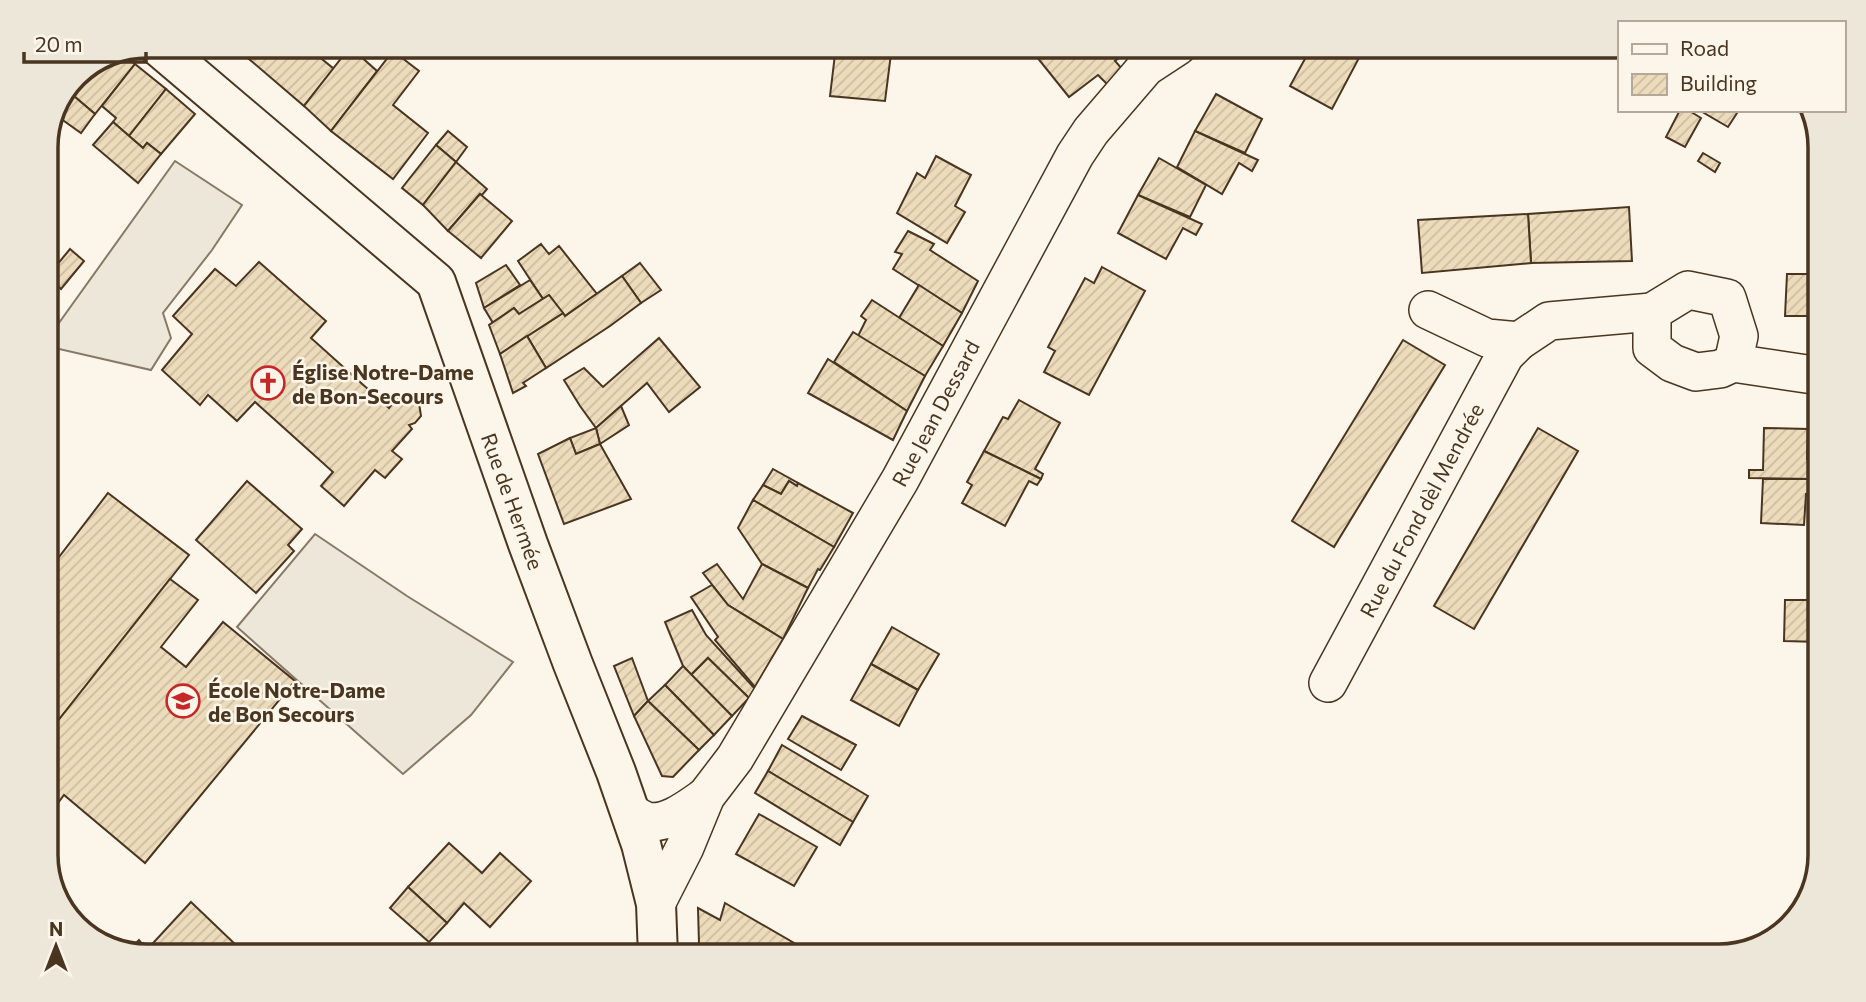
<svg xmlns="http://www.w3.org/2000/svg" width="1866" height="1002" viewBox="0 0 1866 1002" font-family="Commissioner,sans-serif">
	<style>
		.parking { fill: #ede7d9; stroke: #887966; stroke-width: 2 }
		.building { fill: url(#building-hatch); stroke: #4a3520; stroke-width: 2 }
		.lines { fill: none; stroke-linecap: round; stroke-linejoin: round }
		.street-casing { stroke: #4a3520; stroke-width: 40 }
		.secondary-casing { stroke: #4a3520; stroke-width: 42 }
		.street { stroke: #fbf6e9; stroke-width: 37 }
		.secondary { stroke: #fbf6e9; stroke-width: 38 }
		.labels { text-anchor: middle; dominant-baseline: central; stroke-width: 5; stroke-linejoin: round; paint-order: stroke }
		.poi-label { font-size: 21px; font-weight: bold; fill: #4a3520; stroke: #fbf6e9; text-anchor: start }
		.street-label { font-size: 21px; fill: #4a3520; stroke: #fbf6e9 }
		.rim { fill: none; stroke: #4a3520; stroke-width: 3.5 }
	</style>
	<defs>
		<pattern id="building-hatch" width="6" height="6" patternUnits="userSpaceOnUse" patternTransform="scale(1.75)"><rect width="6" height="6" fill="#ecdcbc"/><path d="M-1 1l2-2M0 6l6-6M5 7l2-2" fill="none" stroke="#ccbda1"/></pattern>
	</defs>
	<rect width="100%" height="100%" fill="#fbf6e9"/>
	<g class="parking">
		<polygon points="175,161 242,205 212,250 163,313 171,338 151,370 46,346 46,341"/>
		<polygon points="315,534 407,596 513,662 471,715 403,774 237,627"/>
	</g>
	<g class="building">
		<polygon points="232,46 257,46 249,59"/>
		<polygon points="257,46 306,46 334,69 304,106 249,59"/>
		<polygon points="836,46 892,46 885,101 830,96"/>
		<polygon points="1028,46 1135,46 1115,61 1123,70 1108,85 1098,75 1069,97"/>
		<polygon points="1312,46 1339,46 1360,56 1332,109 1290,86"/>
		<polygon points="1339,46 1366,46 1360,56"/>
		<polygon points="350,47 377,71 331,131 304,106"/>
		<polygon points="393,51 419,71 393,105 428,133 393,179 331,131"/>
		<polygon points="124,55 135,64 95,114 68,91 75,75"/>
		<polygon points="135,64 166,89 129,136 113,122 116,118 102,106"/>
		<polygon points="166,89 195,114 161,154 147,143 143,148 129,136"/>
		<polygon points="68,91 95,114 81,133 57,116"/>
		<polygon points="1216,94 1262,119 1245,153 1195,131"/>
		<polygon points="1680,110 1688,110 1701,118 1685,147 1666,137"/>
		<polygon points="1699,110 1739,110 1728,127"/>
		<polygon points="113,122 143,148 147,143 161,154 138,183 93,145"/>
		<polygon points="448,131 467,147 456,162 436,145"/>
		<polygon points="1195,131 1258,160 1252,171 1239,163 1222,194 1177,167"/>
		<polygon points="436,145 456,162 423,205 402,188"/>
		<polygon points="1703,153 1720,163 1715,172 1698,161"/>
		<polygon points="936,156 971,175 955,206 965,212 947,243 897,213 917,173 925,178"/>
		<polygon points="1159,158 1206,185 1190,217 1138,195"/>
		<polygon points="456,162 487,189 482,195 480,194 448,231 423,205"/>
		<polygon points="480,194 512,221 481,258 448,231"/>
		<polygon points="1138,195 1202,224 1196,235 1183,228 1166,259 1118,233"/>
		<polygon points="1629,207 1632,261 1531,263 1528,214"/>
		<polygon points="1528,214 1531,263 1422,273 1418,220"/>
		<polygon points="908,231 934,244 930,250 978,281 962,313 893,269 902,254 895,252"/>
		<polygon points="541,244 549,254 559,246 597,294 565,316 549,295 543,299 518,261"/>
		<polygon points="70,249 84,261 61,289 47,277"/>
		<polygon points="259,262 326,321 311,338 389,408 395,400 406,395 415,398 419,403 421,416 415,423 409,425 412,429 392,451 402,459 385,478 375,470 344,506 321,486 333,472 255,402 237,421 208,395 200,405 162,370 192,334 173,316 215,269 236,286"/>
		<polygon points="640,263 661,290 641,303 622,276"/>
		<polygon points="506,265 520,285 484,308 476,283"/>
		<polygon points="1102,267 1145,291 1089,395 1044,372 1055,351 1048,347 1085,278 1094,283"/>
		<polygon points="1787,274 1820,274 1820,327 1815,327 1816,316 1785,316"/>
		<polygon points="622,276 641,303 610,326 546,368 527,336 563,313 565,316"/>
		<polygon points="530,280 543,299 519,314 514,308 493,323 484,308"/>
		<polygon points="919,285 962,313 943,346 899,318"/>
		<polygon points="549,295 563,313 500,354 489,325 514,308 519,314"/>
		<polygon points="872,300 943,346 925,376 858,336 866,320 861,316"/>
		<polygon points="853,332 925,376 907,411 834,362"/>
		<polygon points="527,336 546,368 523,383 526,386 513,393 500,354"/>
		<polygon points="659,338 700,387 669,412 647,383 596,428 580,406 564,380 584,368 603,387"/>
		<polygon points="1403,340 1445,365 1334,547 1292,521"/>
		<polygon points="828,359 907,411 893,440 808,393"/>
		<polygon points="1019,400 1060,423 1035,469 1043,474 1041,479 984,451 1003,417 1008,419"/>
		<polygon points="621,406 629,425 600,444 596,428"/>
		<polygon points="596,428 600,444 576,454 570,438"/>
		<polygon points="1538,428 1578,451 1474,629 1434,606"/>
		<polygon points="1764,428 1808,429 1807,459 1815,459 1814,479 1749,478 1749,470 1763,470"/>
		<polygon points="570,438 576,454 600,444 631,499 564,524 538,454"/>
		<polygon points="984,451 1041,479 1037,485 1029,481 1005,526 962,503 972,485 967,482"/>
		<polygon points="773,469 798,483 797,486 789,481 781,494 763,485"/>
		<polygon points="1763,479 1814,479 1814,494 1806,494 1804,525 1761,523"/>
		<polygon points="247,481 302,529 288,545 294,551 256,593 196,540"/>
		<polygon points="789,481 797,486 798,483 853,513 834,547 753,500 763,485 781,494"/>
		<polygon points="108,493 189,555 46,736 46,574"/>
		<polygon points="753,500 834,547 820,570 818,569 808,588 762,564 738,528"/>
		<polygon points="717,564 743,599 762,564 808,588 783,639 728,605 703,573"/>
		<polygon points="170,579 198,600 161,647 186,667 223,622 295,681 145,863 64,795 46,819 46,736"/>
		<polygon points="712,585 728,605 783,639 755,687 715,640 718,637 691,597"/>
		<polygon points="1819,593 1820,593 1820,642 1784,641 1785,600 1819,600"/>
		<polygon points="692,610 706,635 756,690 749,698 708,658 691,675 683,666 665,622"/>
		<polygon points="892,627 939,654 918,690 871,664"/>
		<polygon points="632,658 648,701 634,716 614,666"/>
		<polygon points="708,658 749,698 732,716 691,675"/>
		<polygon points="871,664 918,690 899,726 851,700"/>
		<polygon points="683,666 732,716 714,735 665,685"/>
		<polygon points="665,685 714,735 699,750 648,701"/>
		<polygon points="648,701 699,750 673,777 662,776 634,716"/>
		<polygon points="802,716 856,745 841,770 788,739"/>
		<polygon points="782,745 868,796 853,822 768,771"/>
		<polygon points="768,771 853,822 840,845 755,793"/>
		<polygon points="759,814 817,847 794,886 736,854"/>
		<polygon points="449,843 482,873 500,853 531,881 490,927 464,903 447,923 408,887"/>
		<polygon points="408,887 447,923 429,942 390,908"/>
		<polygon points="191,902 237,946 227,956 142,955"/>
		<polygon points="725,903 808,951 808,954 812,956 722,956 699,944 698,908 720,920"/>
		<polygon points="139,940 147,950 142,955 127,952"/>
	</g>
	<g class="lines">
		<defs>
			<g id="street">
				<polyline points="1428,310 1487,338 1519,341"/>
				<polyline points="1733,363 1739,336 1727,298 1688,290 1652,312 1652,348 1672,363 1696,372 1720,369 1733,363 1820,376"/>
				<polyline points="1328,683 1505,355 1519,341 1549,321 1652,312"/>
				<path d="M 631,813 C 635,815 641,819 646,821 C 667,826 690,807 706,796"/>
				<polyline points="656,904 685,847 706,796 735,758 900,480 1075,155 1091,131 1146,67 1178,46"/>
			</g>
			<polyline id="secondary" points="158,46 436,282 528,544 573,664 616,772 641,844 656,904 658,956"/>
		</defs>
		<use href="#street" class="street-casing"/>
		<use href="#secondary" class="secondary-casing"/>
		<use href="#street" class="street"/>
		<use href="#secondary" class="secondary"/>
	</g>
	<defs>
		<symbol id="church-ring" viewBox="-11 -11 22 22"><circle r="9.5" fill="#fbf6e9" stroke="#c62828" stroke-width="1.5"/><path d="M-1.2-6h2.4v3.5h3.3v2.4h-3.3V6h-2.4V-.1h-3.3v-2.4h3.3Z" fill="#c62828"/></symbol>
		<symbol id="school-ring" viewBox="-11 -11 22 22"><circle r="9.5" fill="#fbf6e9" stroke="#c62828" stroke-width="1.5"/><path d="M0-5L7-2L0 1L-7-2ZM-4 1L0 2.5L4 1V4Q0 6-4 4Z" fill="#c62828"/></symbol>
	</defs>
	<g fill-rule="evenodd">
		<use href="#church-ring" x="249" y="364" width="38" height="38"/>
		<use href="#school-ring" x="164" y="682" width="38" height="38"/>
	</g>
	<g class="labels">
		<g class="poi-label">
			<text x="292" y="371">Église Notre-Dame<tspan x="292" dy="24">de Bon-Secours</tspan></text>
			<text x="208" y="689">École Notre-Dame<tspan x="208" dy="24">de Bon Secours</tspan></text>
		</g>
		<g class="street-label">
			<text transform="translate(935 413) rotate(-62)">Rue Jean Dessard</text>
			<text transform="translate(513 501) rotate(70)">Rue de Hermée</text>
			<text transform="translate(1421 510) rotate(-62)">Rue du Fond dèl Mendrée</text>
		</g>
	</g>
	<path d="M0 0H1866V1002H0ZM147 58H1719A89 89 0 0 1 1808 147V855A89 89 0 0 1 1719 944H147A89 89 0 0 1 58 855V147A89 89 0 0 1 147 58Z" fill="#ede7d9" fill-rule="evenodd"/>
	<path class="rim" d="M147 58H1719A89 89 0 0 1 1808 147V855A89 89 0 0 1 1719 944H147A89 89 0 0 1 58 855V147A89 89 0 0 1 147 58Z"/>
	<rect x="1618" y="21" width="228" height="91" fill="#fbf6e9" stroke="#b4a999" stroke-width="2"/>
	<rect x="1632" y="44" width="35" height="10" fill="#fbf6e9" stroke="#b4a999" stroke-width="2"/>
	<text x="1680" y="56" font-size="21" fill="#4a3520">Road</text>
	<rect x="1632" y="74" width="35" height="21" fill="url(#building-hatch)" stroke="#b4a999" stroke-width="2"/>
	<text x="1680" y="91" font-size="21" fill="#4a3520">Building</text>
	<g transform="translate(56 946)" stroke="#fbf6e9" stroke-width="5" paint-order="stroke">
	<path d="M0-5L12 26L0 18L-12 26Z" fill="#4a3520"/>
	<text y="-10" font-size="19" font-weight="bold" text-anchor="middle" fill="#4a3520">N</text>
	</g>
	<path d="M24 52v10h122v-10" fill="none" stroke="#4a3520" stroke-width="3.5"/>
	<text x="35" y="52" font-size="21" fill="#4a3520" stroke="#fbf6e9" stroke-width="5" paint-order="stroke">20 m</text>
</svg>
